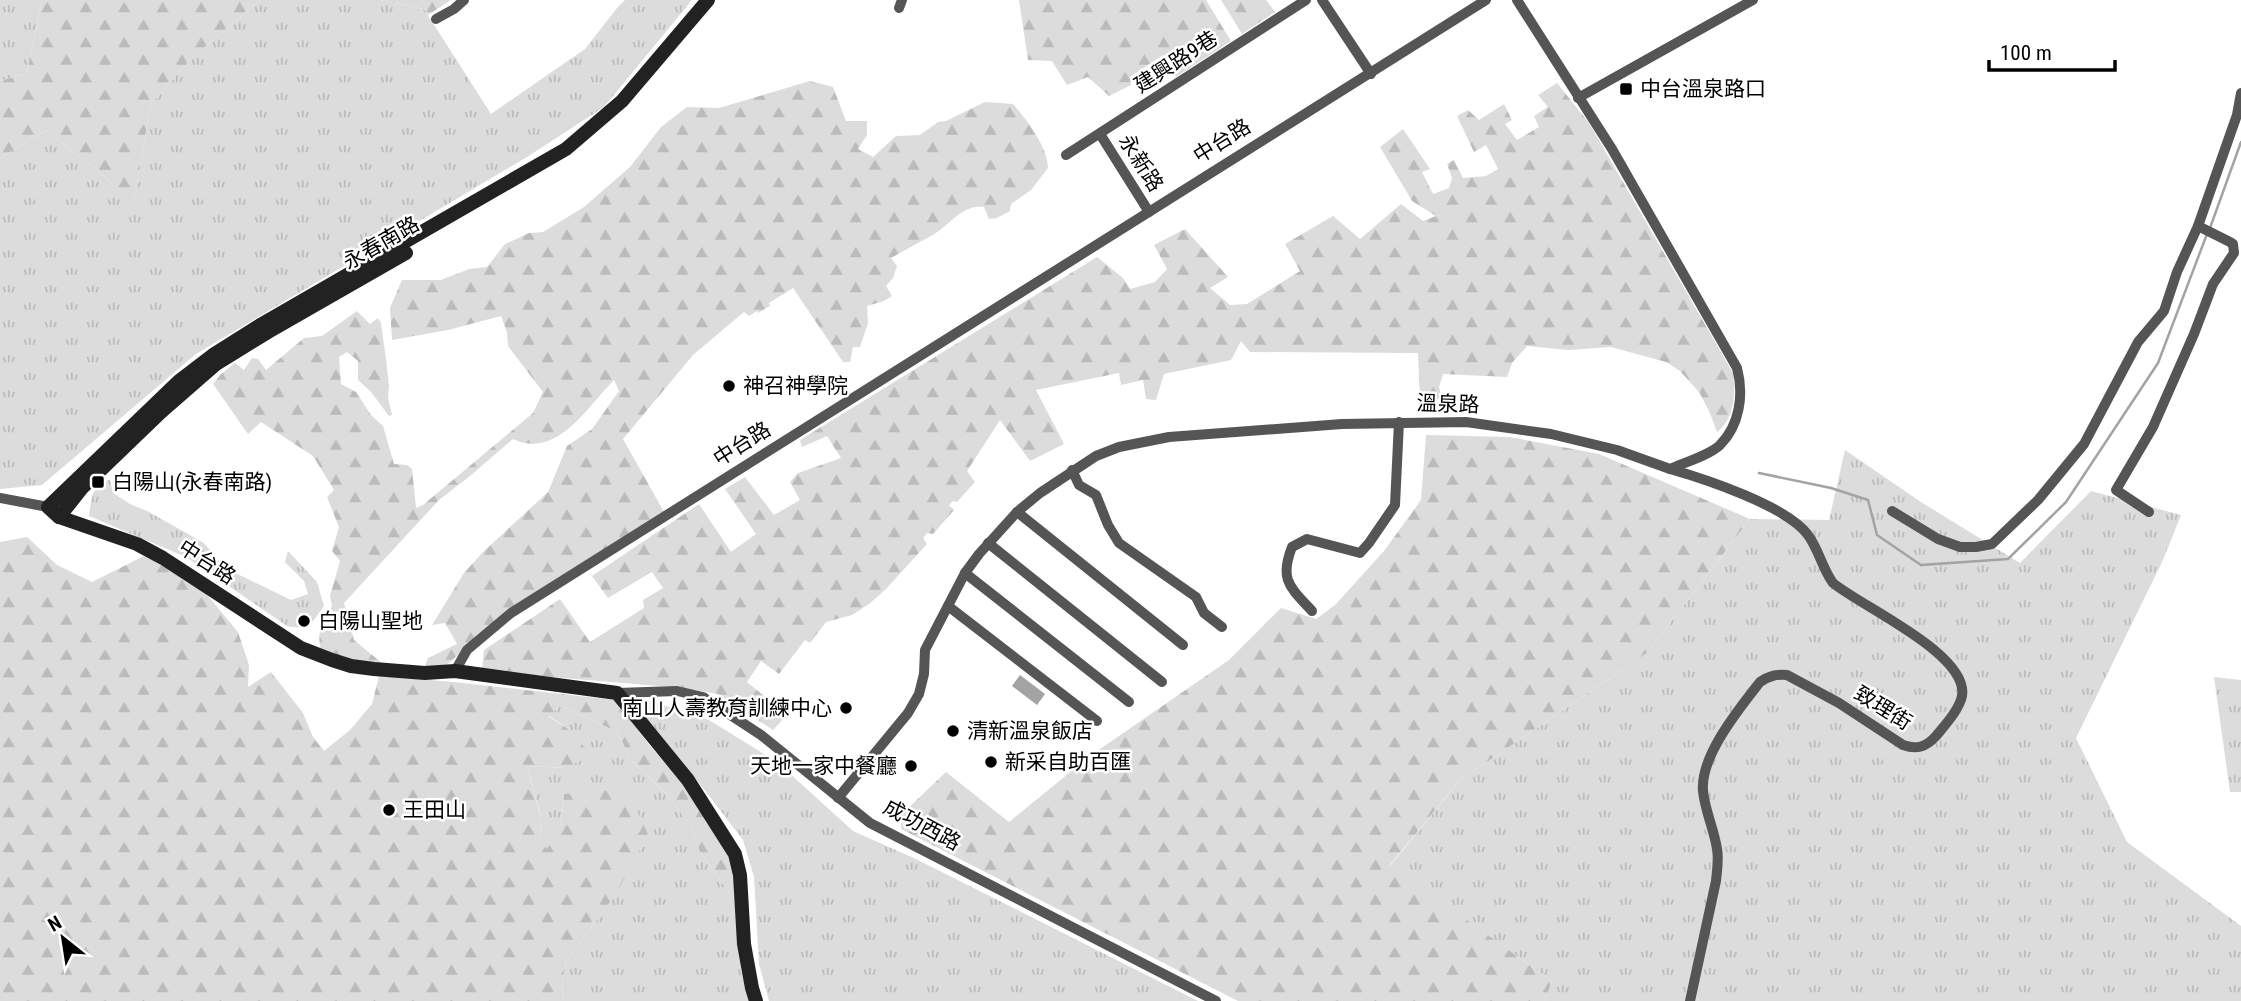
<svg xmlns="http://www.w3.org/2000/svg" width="2241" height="1001" viewBox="0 0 2241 1001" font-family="'Roboto Condensed','Noto Sans TC',sans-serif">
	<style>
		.grass { fill: url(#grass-tufts) }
		.forest { fill: url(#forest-firs) }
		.water { fill: url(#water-ripples) }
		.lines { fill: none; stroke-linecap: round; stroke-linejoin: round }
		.stream { stroke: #a3a3a3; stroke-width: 2.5 }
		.street { stroke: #555; stroke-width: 10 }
		.secondary { stroke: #222; stroke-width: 14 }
		.poi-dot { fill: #000; stroke: #fff; stroke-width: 2.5 }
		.labels { text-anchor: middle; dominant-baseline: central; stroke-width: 5; stroke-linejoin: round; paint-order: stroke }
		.street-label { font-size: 21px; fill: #000; stroke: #fff }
		.poi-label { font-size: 21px; fill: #000; stroke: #fff; text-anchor: start }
	</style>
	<defs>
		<pattern id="grass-tufts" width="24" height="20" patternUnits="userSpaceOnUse" patternTransform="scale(1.75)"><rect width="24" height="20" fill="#dcdcdc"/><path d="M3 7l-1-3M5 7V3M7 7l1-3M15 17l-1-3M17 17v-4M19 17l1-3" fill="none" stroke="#bbb"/></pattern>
		<pattern id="forest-firs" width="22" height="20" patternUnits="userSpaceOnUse" patternTransform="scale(1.75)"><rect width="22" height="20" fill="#dcdcdc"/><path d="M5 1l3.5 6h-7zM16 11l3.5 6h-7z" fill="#bbb"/></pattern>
		<pattern id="water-ripples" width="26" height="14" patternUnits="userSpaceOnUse" patternTransform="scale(1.75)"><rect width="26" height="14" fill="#a3a3a3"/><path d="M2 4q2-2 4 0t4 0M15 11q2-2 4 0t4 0" fill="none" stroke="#8b8b8b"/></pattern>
	</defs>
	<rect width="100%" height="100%" fill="#fff"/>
	<g class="grass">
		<polygon points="0,0 42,0 27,73 0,81"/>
		<polygon points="260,0 380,0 424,9 491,114 585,49 617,8 625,0 692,0 604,107 527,157 196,354 42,485 0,489 0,158 46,130 103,175 133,206 151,103 191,59"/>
		<polygon points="1845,450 1921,502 2020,563 2091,491 2181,515 2163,560 2076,738 2127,842 2241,926 2241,1001 1545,1001 1552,981 1390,866 1459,781 1647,653 1750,519 1829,520"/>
		<path d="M 110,480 L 113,493 L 130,504 L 149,512 L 204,543 L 225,568 L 291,600 L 308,594 L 304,581 L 285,562 L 288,551 L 317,582 L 324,606 C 312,623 310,631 287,626 L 186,557 L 89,516 C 91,501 92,483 110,480 Z"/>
		<polygon points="2214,677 2241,680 2241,792 2230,792"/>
		<polygon points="647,700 709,720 777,762 853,831 918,860 1198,1001 769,1001 759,964 754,877 743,840 693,775 663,748 637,707"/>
		<polygon points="561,706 618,732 630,759 666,794 690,824 699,850 746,917 757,1001 564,1001 562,982 566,961 616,894 564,794 561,825 547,850 540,841 541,817 527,766 564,768 570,730 548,715"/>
	</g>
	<g class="forest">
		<polygon points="42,0 260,0 191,59 151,103 133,207 103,175 46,130 0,158 0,81 27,73"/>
		<polygon points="380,0 451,0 428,15 424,9"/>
		<polygon points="1019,0 1206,0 1231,41 1176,77 1163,55 1130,77 1131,85 1109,96 1088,77 1067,85 1052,61 1028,60"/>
		<polygon points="1221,0 1266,0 1275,12 1242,34"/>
		<path d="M 810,81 L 833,87 L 846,121 L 867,121 L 867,135 L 858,149 L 873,157 L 896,136 L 920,135 L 938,122 L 946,121 L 985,102 L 1013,104 C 1026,119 1048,147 1048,168 L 1031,190 L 1011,204 L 1010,211 L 997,218 L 989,219 L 984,207 C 961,204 950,226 931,236 C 918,243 905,250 891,258 L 897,266 L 893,278 L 886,286 L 892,296 L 884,301 L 867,306 L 868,323 L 860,347 L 853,347 L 850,362 L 843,362 L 793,288 L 769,303 L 770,306 L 758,313 L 757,311 L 749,316 L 744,312 L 693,355 L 623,439 L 664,512 L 508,612 L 444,667 L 424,668 L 428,658 L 457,644 L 445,623 L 432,625 L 464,573 L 482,553 L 548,492 L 567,446 L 592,429 L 619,391 L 614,380 C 587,407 557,460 513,439 L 470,476 L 439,500 L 344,603 L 354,640 L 383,664 L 348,659 L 321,650 C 316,632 323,621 332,606 L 330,596 L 340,561 L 332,551 L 339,527 L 327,497 L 334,490 L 313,456 L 261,422 L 248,434 L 213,384 L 221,374 L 235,363 L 244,370 L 252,358 L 258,359 L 266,370 L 304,338 L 322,336 L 357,311 L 370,324 L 378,318 L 381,323 L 386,359 L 389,386 L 388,398 L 392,415 L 389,416 L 371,392 L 358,380 L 358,361 L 347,352 L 339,357 L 341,384 L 356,392 L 371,415 L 383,426 L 394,464 L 407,465 L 412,469 L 416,508 L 423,505 L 533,413 L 543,392 L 508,346 L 507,332 L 501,316 L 448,330 L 392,340 L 390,308 L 402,280 L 441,280 L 469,269 L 487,267 L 505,244 L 529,233 L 543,232 L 584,207 L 630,167 L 661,127 L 687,107 L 719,108 Z"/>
		<path d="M 1557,83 L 1589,123 L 1733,373 C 1736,393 1734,420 1717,432 L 1709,411 L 1699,392 L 1680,371 L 1666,362 L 1611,347 L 1568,350 L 1527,346 L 1512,363 L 1507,377 L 1443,374 L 1439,387 L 1442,399 L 1420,401 L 1418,353 L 1250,352 L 1241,341 L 1231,360 L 1164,374 L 1156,400 L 1146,399 L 1143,380 L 1121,385 L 1119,373 L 1036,390 L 1064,444 L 1030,461 L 1000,420 L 967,471 L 975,482 L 957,502 L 953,501 L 949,505 L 954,510 L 933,534 L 927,533 L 923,538 L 927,544 L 885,590 L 869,604 L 852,615 L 826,622 L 810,643 L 805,640 L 779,674 L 761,661 L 747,682 L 787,715 L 773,730 L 718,694 L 682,688 L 482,671 L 484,650 L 560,599 L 590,642 L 644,608 L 643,600 L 663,588 L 652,572 L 608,598 L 592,576 L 699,504 L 731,552 L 756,534 L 725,489 L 745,477 L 774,515 L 800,500 L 790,482 L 798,473 L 841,458 L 827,436 L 802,447 L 800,440 L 1097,257 L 1123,278 L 1130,289 L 1155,282 L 1167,269 L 1154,245 L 1185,229 L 1228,277 L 1210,288 L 1230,305 L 1247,304 L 1300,271 L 1285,244 L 1333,216 L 1360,239 L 1401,204 L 1423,221 L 1436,216 L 1412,201 L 1380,147 L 1403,129 L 1430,169 L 1422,172 L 1433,194 L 1449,188 L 1452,178 L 1447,164 L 1454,160 L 1463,178 L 1486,176 L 1498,169 L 1486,145 L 1474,152 L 1457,116 L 1468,110 L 1479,120 L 1504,104 L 1512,120 L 1505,124 L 1517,140 L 1539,127 L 1534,116 L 1548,107 L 1538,95 Z"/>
		<polygon points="1426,435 1510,437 1599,454 1750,519 1647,653 1459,781 1390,865 1552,981 1545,1001 1238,1001 901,829 902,814 946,772 1009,822 1090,756 1229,660 1281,608 1316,619 1335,605 1384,551 1421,500"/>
		<polygon points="27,537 57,565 92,582 144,556 198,584 238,632 249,665 248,687 271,672 303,713 313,737 324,751 350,730 372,704 379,676 454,682 615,700 650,746 716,819 742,865 746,917 699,850 690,824 666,794 630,759 618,732 561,706 548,716 570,730 592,756 564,768 527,766 541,818 540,841 547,849 561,825 564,794 626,789 648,834 616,894 566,961 562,982 564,1001 0,1001 0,542"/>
	</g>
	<polygon class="water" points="1020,675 1045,694 1037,705 1012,686"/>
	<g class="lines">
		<g class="stream">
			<polyline points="2210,228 2241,142"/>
			<polyline points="1759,473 1831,488 1868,500 1877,535 1921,565 2008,559 2066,502 2158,363 2207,234"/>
		</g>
		<g class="street">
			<polyline points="1322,0 1371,74"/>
			<polyline points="899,8 902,0"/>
			<polyline points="436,19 454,9 464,0"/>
			<polyline points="1578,98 1753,0"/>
			<polyline points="1100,134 1149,212"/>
			<polyline points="1066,155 1306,0"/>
			<path d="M 1670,469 C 1705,479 1787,506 1808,535 C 1819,550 1822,568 1833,583 C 1862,607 1969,654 1962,696 C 1959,710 1945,725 1936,736 C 1926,747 1917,750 1903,745 L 1839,703 L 1787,675 C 1776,674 1769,676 1760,682 C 1739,709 1700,756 1703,791 C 1705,811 1714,829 1717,849 C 1719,860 1717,870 1716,881 L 1690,1001"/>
			<polyline points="1072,470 1079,485 1096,495 1108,525 1119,543 1196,597 1204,613 1222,627"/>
			<polyline points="0,498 48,507"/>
			<polyline points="1892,511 1938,539 1960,547 1976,547 1992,544 2038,500 2084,444 2138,342 2164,311 2177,272 2198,226 2237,115 2241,93"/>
			<polyline points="1017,512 1183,645"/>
			<polyline points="2149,512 2116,490 2153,427 2194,334 2213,284 2234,253 2233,244 2230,242 2198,226"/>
			<polyline points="988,543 1162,682"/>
			<polyline points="965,573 1129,702"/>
			<polyline points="948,606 1097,721"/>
			<path d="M 1312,611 C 1290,587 1279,580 1292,547 L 1307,539 L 1360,553 L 1369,543 L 1395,505 L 1399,422"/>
			<polyline points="455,671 467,650 511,613 1486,0"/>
			<polyline points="617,693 677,691 703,697 761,735 870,823 1216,1001"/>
			<path d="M 838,798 L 908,713 L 919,694 L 924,674 L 925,650 L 965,573 L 979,554 L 1017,512 L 1040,493 L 1096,456 L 1119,447 L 1169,437 L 1342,424 L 1466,422 L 1551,434 L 1617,450 L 1670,469 C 1683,463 1710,455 1720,445 C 1740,425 1744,394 1737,368 L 1612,149 L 1517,0"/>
		</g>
		<g class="secondary">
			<polyline points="708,0 622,101 566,149 262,324 213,355 179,381 48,507 59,517 137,544 163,558 301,648 332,660 351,666 374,669 425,673 455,671 617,693 688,780 735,854 740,875 744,944 752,988 756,1001"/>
			<polyline points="59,517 82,488 161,412 216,364 268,332 406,253"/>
		</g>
	</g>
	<g class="poi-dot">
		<rect x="1619" y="82" width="14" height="14" rx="3.5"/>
		<circle cx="729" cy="386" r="7"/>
		<rect x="91" y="475" width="14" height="14" rx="3.5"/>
		<circle cx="304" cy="621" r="7"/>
		<circle cx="846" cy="708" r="7"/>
		<circle cx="953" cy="731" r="7"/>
		<circle cx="991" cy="762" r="7"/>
		<circle cx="911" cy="766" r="7"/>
		<circle cx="389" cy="810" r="7"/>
	</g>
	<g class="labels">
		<g class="street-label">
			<text transform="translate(1176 62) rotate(-33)">建興路9巷</text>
			<text transform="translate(1222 141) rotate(-32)">中台路</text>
			<text transform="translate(1141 163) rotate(58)">永新路</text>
			<text transform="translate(381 243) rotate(-30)">永春南路</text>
			<text transform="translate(1448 404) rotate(2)">溫泉路</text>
			<text transform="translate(742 444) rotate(-32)">中台路</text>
			<text transform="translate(207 562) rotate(33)">中台路</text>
			<text transform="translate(1883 708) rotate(32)">致理街</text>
			<text transform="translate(922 825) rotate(28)">成功西路</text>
		</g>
		<g class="poi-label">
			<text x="1640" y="89">中台溫泉路口</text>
			<text x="743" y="386">神召神學院</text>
			<text x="112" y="482">白陽山(永春南路)</text>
			<text x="318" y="621">白陽山聖地</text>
			<text x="832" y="708" text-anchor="end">南山人壽教育訓練中心</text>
			<text x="967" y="731">清新溫泉飯店</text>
			<text x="1005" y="762">新采自助百匯</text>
			<text x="897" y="766" text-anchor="end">天地一家中餐廳</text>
			<text x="403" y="810">王田山</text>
		</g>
	</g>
	<g transform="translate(63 938) rotate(330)" stroke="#ffffff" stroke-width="5" paint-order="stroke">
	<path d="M0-5L12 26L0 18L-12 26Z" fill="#000000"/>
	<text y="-10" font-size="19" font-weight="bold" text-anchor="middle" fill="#000000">N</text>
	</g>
	<path d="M1989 60v10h126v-10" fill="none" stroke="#000000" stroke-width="3.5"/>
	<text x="2000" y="60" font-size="21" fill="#000000" stroke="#ffffff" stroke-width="5" paint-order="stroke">100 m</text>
</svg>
